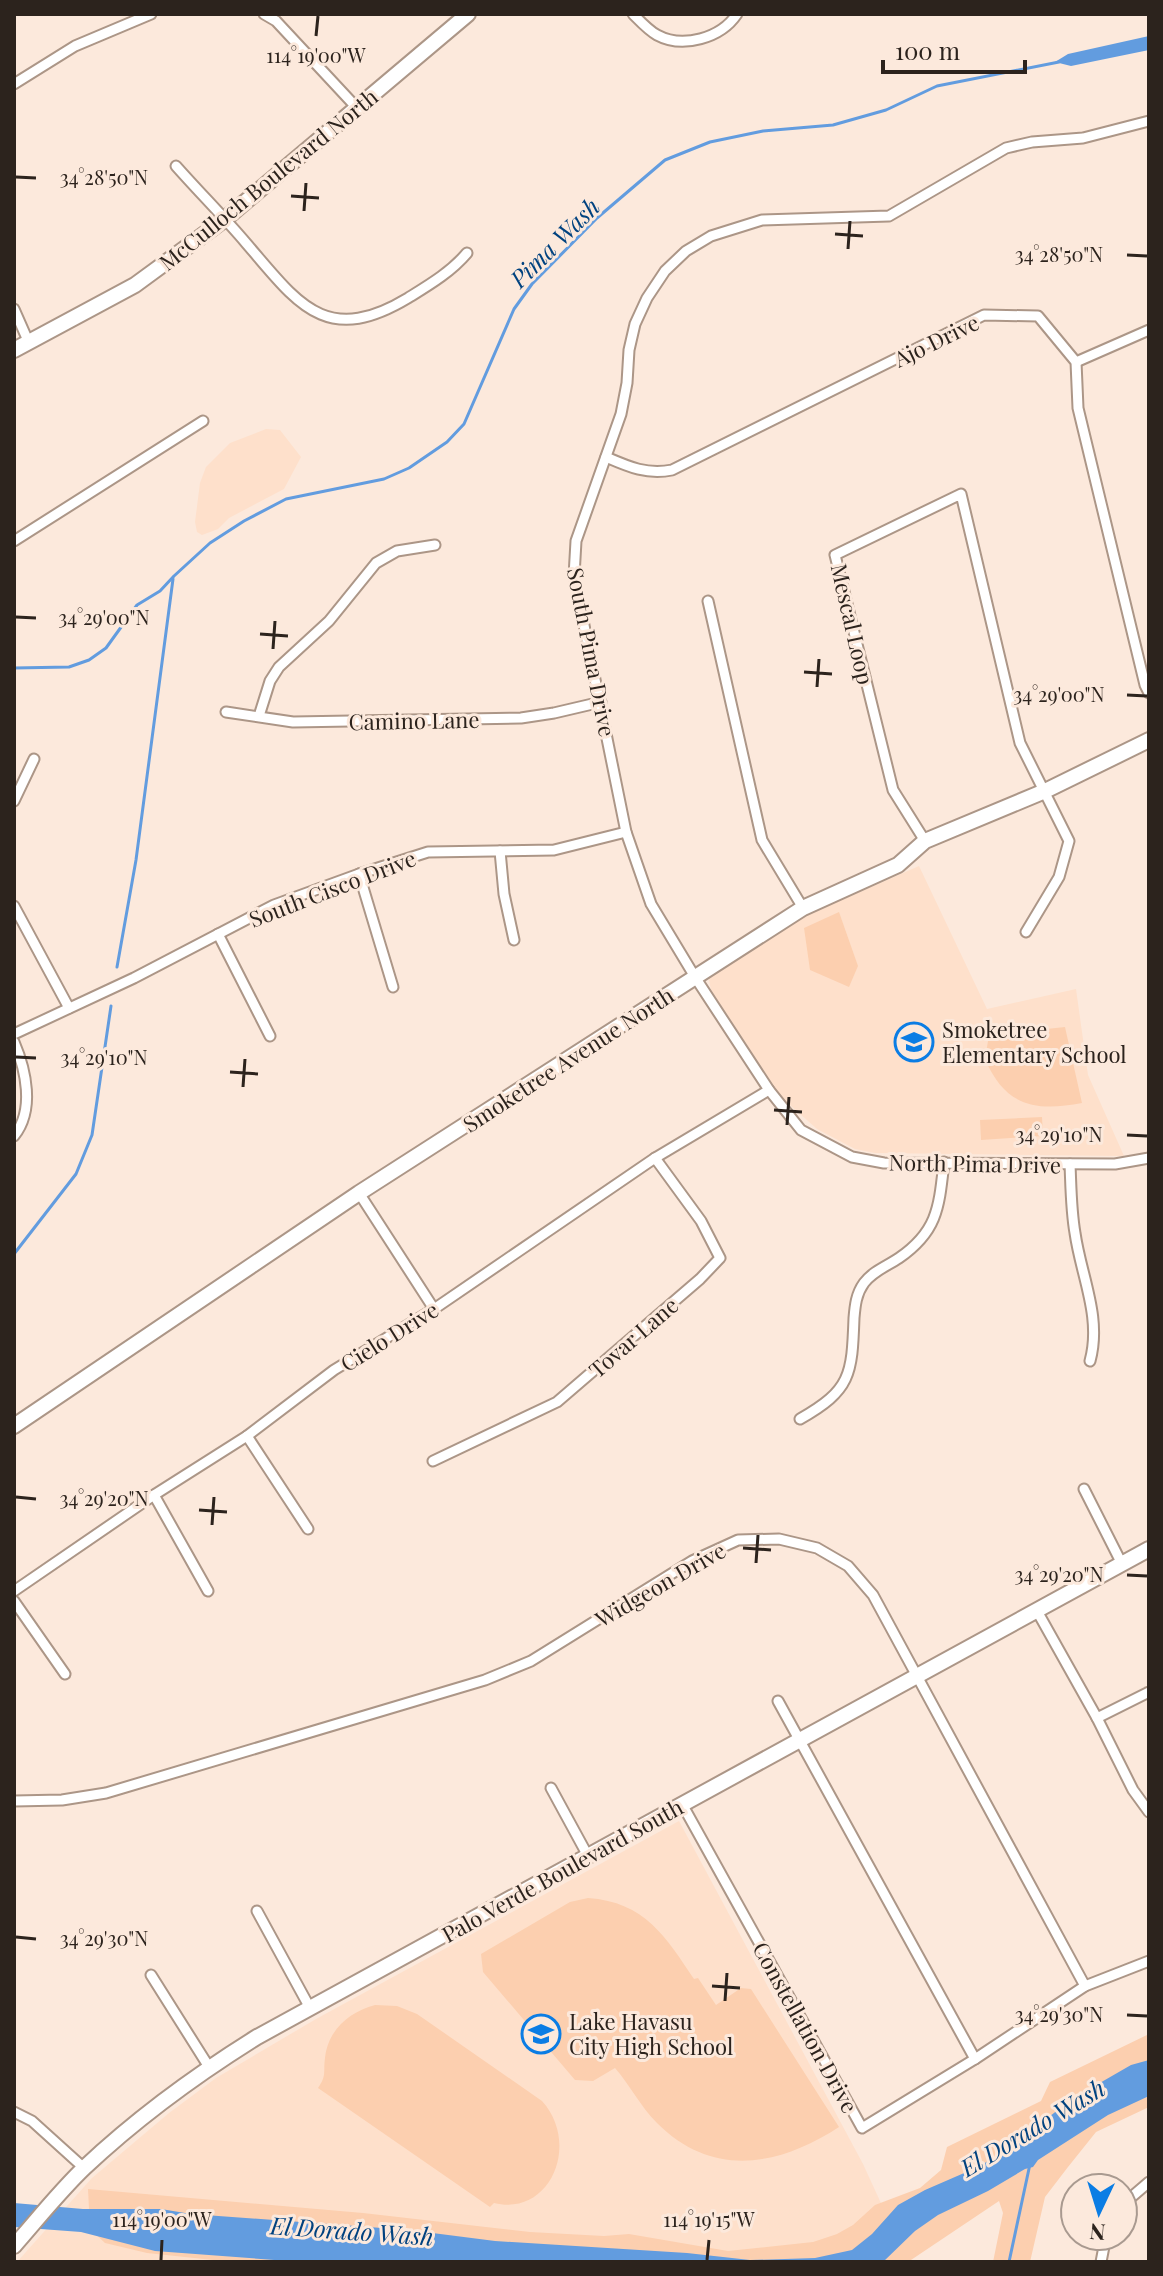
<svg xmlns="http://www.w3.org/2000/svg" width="1163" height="2276" viewBox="0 0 1163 2276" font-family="'Playfair Display',serif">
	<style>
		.built { fill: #fee0cb }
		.green { fill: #fccfaf }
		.water { fill: #629cdf }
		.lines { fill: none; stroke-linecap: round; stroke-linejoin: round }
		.stream { stroke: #629cdf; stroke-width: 3 }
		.street-casing { stroke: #ac9687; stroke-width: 13 }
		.secondary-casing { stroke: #ac9687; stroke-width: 18 }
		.street { stroke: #fff; stroke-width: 9 }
		.secondary { stroke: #fff; stroke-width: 14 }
		.ticks { fill: none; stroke: #2c231d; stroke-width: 3 }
		.labels { text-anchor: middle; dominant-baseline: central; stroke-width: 6; stroke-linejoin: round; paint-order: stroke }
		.street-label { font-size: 22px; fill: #2c231d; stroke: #fce9dc }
		.poi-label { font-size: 22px; fill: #2c231d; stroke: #fce9dc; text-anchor: start }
		.water-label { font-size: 24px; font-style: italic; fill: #01427f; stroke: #fce9dc }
		.ticks-label { font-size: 20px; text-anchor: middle; fill: #2c231d; stroke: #fce9dc; stroke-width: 6; stroke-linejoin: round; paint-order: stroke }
	</style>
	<rect width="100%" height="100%" fill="#fce9dc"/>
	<g class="built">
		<polygon points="266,429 280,430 301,457 284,489 229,518 218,529 202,535 197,532 195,522 200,483 206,467 230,443"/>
		<polygon points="919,866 987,1009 1076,989 1088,1075 1124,1156 875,1153 855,1149 817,1129 781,1097 711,990 709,980 712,970 807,915"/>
		<polygon points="679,1821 863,2164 908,2262 17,2262 92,2178 169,2113 216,2078 316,2019"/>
	</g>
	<g class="green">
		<polygon points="839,912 858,966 849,987 810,970 804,928"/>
		<path d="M 1065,1027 L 1082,1103 C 1035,1112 1005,1106 985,1059 L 989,1035 Z"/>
		<polygon points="1042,1117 1043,1136 981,1140 980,1120"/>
		<path d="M 588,1898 C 645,1902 666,1937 694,1979 L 698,1978 L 716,2005 L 741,1988 L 751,1989 L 839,2127 C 779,2166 713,2179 657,2123 C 640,2106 630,2085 615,2068 L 593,2081 L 575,2080 L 483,1972 L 481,1954 L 570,1902 Z"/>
		<path d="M 375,2005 L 397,2006 L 417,2014 L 542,2101 C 581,2144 550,2217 494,2203 L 490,2207 L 318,2088 C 327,2075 323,2073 325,2058 C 328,2030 349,2012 375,2005 Z"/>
		<polygon points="1149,2034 1149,2107 1096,2132 1068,2167 1045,2197 1030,2262 993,2262 1003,2213 999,2201 908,2262 232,2262 147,2253 105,2243 90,2229 88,2189 363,2213 530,2232 604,2236 629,2234 728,2251 813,2242 837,2234 853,2225 875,2205 920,2188 941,2170 947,2147 1041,2101 1050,2082"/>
	</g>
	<g class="water">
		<polygon points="1149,36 1149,50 1071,66 1055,62 1068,54"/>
		<polygon points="1149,2060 1149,2096 1108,2115 1038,2160 1033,2167 1025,2169 988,2191 938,2215 915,2231 883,2262 301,2262 155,2251 81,2232 14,2227 14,2203 83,2209 161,2209 191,2214 409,2230 495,2241 687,2253 750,2260 815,2258 852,2250 872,2234 898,2205 925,2190 978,2167 1005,2151 1072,2099 1131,2065"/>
	</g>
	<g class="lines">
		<g class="stream">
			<polyline points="14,668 69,667 89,660 106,648 137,605 160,591 174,576 210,543 244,521 286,499 384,479 409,468 447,442 464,424 514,309 532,284 597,218 665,160 710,142 763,131 833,125 886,110 937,86 1059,62"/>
			<polyline points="117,967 136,860 173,579"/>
			<polyline points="14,1254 76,1174 92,1135 111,1006"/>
			<polyline points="1009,2262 1030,2164"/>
		</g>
		<defs>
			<g id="street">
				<polyline points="264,14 276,21 357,108"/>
				<path d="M 633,14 C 640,21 648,30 657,35 C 683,49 721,38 737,14"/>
				<polyline points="14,84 75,46 151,14"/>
				<polyline points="1149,121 1083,138 1032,142 1006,148 889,216 762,220 711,236 686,251 665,271 647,298 635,324 629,350 627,383 621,414 576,541 574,576 626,832 651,904 695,977 769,1090 801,1130 852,1157 884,1163 1115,1164 1149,1158"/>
				<path d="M 176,166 C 199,192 224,217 246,243 C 297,302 325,348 408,298 C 429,285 451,272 467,253"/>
				<polyline points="14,309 29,343"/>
				<polyline points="1076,362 1149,330"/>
				<path d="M 606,457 C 629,467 647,475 672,470 L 984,315 L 1038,316 L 1076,362 L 1078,408 L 1145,685 L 1149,693"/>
				<polyline points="14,541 203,421"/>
				<polyline points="708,601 762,840 803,908"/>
				<polyline points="226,712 293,722 521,718 554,713 601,702"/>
				<polyline points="259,716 270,681 279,667 329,621 376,563 397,551 435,545"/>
				<polyline points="14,801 34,759"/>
				<polyline points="925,841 893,790 835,555 961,494 1020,743 1069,841 1059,877 1026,932"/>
				<polyline points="500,851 504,894 514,940"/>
				<polyline points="359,874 393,987"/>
				<polyline points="14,906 69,1008"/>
				<polyline points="218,934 270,1036"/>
				<polyline points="14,1034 134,978 274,905 359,874 428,852 554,850 626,832"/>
				<path d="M 14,1042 C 26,1070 35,1110 14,1136"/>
				<path d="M 1070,1164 C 1071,1187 1071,1210 1075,1233 C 1081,1276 1102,1317 1090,1361"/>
				<polyline points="359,1193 434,1309"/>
				<path d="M 800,1419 C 851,1390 852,1375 854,1318 C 855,1306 856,1294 864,1283 C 873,1271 887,1266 899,1258 C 938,1231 939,1207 944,1162"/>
				<polyline points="247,1436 308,1529"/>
				<polyline points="433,1461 557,1402 700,1279 720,1258 701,1221 655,1158"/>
				<polyline points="1084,1489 1122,1564"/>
				<polyline points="154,1495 208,1591"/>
				<polyline points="14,1591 154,1495 247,1436 334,1370 434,1309 655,1158 769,1090"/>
				<polyline points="14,1601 65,1674"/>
				<polyline points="1037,1611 1097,1718 1133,1790 1149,1812"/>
				<polyline points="778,1701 975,2059"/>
				<polyline points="1097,1718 1149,1692"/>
				<polyline points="551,1788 588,1856"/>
				<polyline points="14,1801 62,1800 106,1793 485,1680 531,1661 692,1561 738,1540 779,1539 817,1548 848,1566 873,1595 1085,1986"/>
				<polyline points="682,1804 862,2128 975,2059 1085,1986 1149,1961"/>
				<polyline points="257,1911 310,2008"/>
				<polyline points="151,1975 209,2067"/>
				<polyline points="14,2112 32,2121 84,2168"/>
				<polyline points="1123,2207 1128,2200 1149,2182"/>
				<polyline points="1101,2262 1106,2236"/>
			</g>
			<g id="secondary">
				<polyline points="14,350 135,285 225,219 468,14"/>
				<polyline points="14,1426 359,1193 803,908 898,865 925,841 1045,791 1149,740"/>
				<path d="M 14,2246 C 37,2220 59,2192 84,2168 C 137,2118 196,2075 257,2037 L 1149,1549"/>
			</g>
		</defs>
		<use href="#street" class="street-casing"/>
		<use href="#secondary" class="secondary-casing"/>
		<use href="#street" class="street"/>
		<use href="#secondary" class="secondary"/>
	</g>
	<path class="ticks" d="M 316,36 L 318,16M 16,177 L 36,178M 291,196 L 319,198M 304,211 L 306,183M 835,234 L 863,236M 848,249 L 850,221M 1127,255 L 1147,256M 16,617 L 36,618M 260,634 L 288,636M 273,649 L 275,621M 804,672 L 832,674M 817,687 L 819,659M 1127,695 L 1147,696M 16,1057 L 36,1058M 230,1072 L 258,1074M 243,1087 L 245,1059M 774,1110 L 802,1112M 787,1125 L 789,1097M 1127,1135 L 1147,1136M 16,1497 L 36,1499M 199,1510 L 227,1512M 212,1525 L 214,1497M 743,1548 L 771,1550M 756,1563 L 758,1535M 1127,1575 L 1147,1576M 16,1937 L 36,1939M 712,1986 L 740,1988M 725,2001 L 727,1973M 1127,2015 L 1147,2016M 161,2260 L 162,2240M 707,2260 L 709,2240"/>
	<defs>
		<symbol id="school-ring" viewBox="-11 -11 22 22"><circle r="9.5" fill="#fce9dc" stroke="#0b7de4" stroke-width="1.5"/><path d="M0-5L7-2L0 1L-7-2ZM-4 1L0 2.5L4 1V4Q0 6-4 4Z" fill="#0b7de4"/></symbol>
	</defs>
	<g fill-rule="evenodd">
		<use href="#school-ring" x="892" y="1020" width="44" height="44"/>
		<use href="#school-ring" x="519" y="2012" width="44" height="44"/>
	</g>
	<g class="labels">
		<g class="street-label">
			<text transform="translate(268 179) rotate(-39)">McCulloch Boulevard North</text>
			<text transform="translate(936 340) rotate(-26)">Ajo Drive</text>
			<text transform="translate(853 624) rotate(77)">Mescal Loop</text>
			<text transform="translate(592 652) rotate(79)">South Pima Drive</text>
			<text transform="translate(414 720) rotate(-1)">Camino Lane</text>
			<text transform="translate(332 888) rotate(-21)">South Cisco Drive</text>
			<text transform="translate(568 1059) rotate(-33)">Smoketree Avenue North</text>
			<text transform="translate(975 1163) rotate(1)">North Pima Drive</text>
			<text transform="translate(389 1336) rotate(-32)">Cielo Drive</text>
			<text transform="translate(633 1337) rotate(-41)">Tovar Lane</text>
			<text transform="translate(660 1584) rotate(-30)">Widgeon Drive</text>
			<text transform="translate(562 1870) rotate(-29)">Palo Verde Boulevard South</text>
			<text transform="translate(806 2027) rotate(61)">Constellation Drive</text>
		</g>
		<g class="poi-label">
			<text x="942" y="1029">Smoketree<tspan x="942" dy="25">Elementary School</tspan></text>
			<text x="569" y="2021">Lake Havasu<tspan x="569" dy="25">City High School</tspan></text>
		</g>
		<g class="water-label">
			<text transform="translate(554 242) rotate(-45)">Pima Wash</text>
			<text transform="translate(1032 2127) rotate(-31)">El Dorado Wash</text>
			<text transform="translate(352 2230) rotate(4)">El Dorado Wash</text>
		</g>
	</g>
	<g class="ticks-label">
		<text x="316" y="63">114°19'00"W</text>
		<text x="104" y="185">34°28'50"N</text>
		<text x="1059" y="262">34°28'50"N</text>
		<text x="104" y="625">34°29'00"N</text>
		<text x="1059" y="702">34°29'00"N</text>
		<text x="104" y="1065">34°29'10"N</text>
		<text x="1059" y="1142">34°29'10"N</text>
		<text x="104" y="1506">34°29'20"N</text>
		<text x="1059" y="1582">34°29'20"N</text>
		<text x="104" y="1946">34°29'30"N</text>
		<text x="1059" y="2022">34°29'30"N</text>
		<text x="162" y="2227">114°19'00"W</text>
		<text x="709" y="2227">114°19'15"W</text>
	</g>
	<rect width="1163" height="2276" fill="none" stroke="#2c231d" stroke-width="32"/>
	<g transform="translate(1099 2212) rotate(184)"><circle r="38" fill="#fce9dc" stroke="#a99a90" stroke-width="2"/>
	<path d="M0-6L14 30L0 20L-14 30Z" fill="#0b7de4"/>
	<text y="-12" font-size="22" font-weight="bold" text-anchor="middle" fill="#2c231d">N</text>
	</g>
	<path d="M883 60v12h142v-12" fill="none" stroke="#2c231d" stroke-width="4"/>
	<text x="895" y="60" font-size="24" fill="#2c231d" stroke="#fce9dc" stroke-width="6" paint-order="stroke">100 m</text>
</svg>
